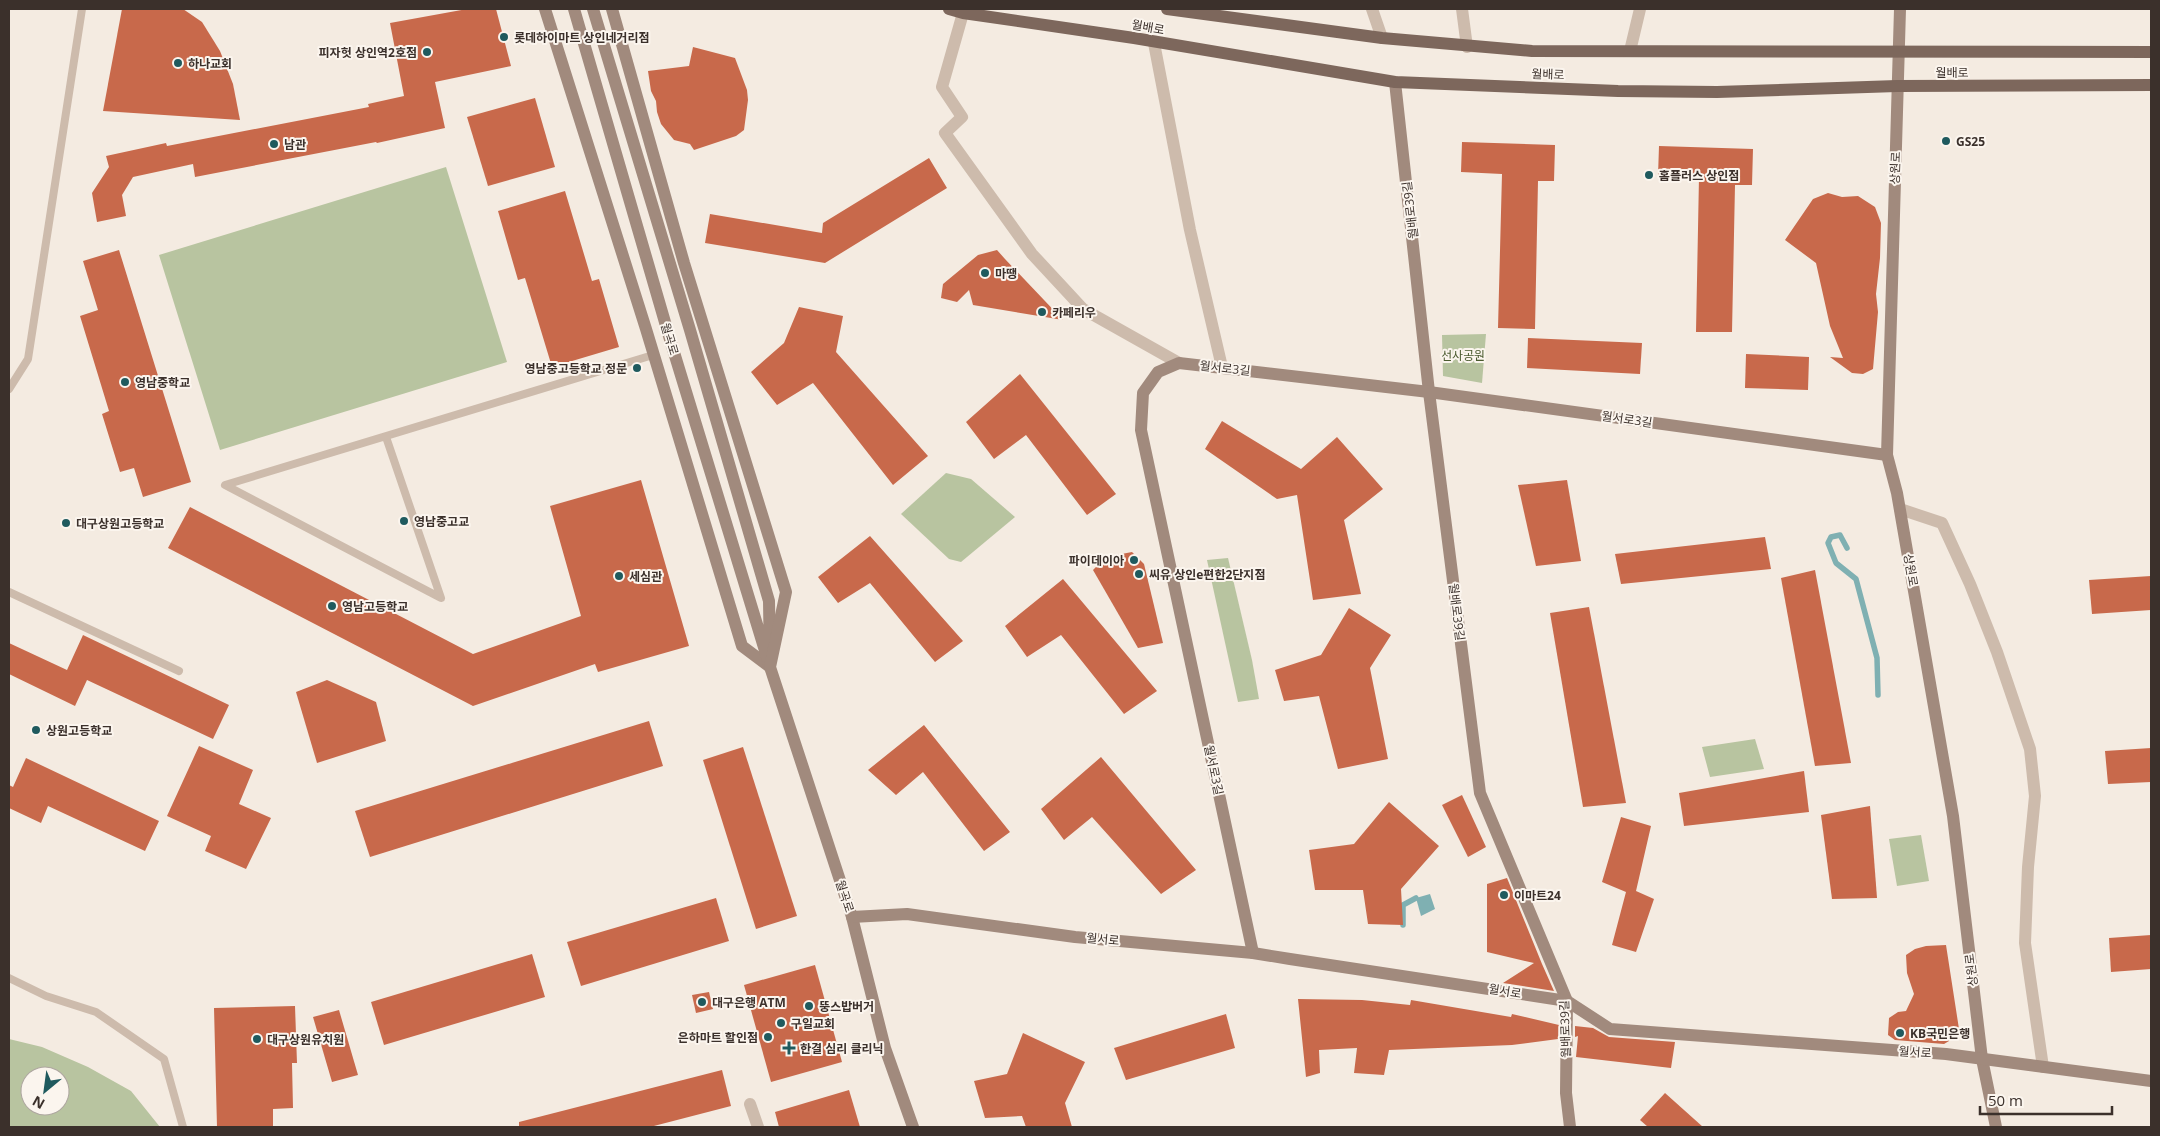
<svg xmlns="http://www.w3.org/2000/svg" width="2160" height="1136" viewBox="0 0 2160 1136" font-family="'Open Sans','Noto Sans KR',sans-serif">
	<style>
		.green { fill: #b8c4a0; fill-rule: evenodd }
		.water { fill: #7fb0b2 }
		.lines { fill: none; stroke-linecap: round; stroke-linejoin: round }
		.stream { stroke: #7fb0b2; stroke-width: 5.5 }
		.building { fill: #c8694b }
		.lane { stroke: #cdbbac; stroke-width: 8 }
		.street { stroke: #cdbbac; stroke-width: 12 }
		.secondary { stroke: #a18a7d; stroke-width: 12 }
		.primary { stroke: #7d675c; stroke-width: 12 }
		.poi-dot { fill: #1f5a5e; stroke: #fbf5ee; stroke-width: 2 }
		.labels { text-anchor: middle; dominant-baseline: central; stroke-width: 4; stroke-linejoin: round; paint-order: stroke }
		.street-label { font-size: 12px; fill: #3b302b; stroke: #fbf5ee }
		.poi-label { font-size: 12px; font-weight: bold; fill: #3b302b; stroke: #fbf5ee; text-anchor: start }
		.park-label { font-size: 12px; fill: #4a5a2e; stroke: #fbf5ee }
	</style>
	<rect width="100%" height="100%" fill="#f4ebe1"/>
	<g class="green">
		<polygon points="446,167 507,362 220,450 159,255"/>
		<polygon points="1486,334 1482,383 1443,376 1442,335"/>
		<polygon points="946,473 971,479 1015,517 961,562 949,559 901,514"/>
		<polygon points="1228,558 1252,660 1259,699 1238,702 1207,560"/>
		<polygon points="1755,739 1764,769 1710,777 1702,747"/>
		<polygon points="1921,835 1929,881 1897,886 1889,839"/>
		<path d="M 9,1039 L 42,1047 L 88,1067 L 131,1091 L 160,1127 L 9,1127 ZM 30,1076 L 60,1076 L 60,1106 L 30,1106 Z"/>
	</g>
	<polygon class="water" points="1430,894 1435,909 1421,916 1416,898"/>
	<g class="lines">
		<g class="stream">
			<polyline points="1847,548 1840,535 1831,537 1828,543 1836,563 1856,579 1877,658 1878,695"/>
			<polyline points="1403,925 1403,905 1416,898"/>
		</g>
	</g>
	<g class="building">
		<polygon points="122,9 183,9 202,22 220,51 233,84 240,120 103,111"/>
		<polygon points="467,9 496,9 511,66 435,82 445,128 377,143 376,142 195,177 193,164 133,177 122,195 126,216 97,222 92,193 109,167 106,156 166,143 167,146 369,107 368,104 404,96 390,23"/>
		<polygon points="693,47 735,58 747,90 748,100 744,130 736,136 694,150 690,144 674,140 661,124 657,112 656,101 651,91 648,71 689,66"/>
		<polygon points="535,98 555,167 488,186 467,117"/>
		<polygon points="1462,142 1555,145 1554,181 1538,181 1535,329 1498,328 1502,174 1461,172"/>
		<polygon points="1659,146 1753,149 1752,185 1735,185 1732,332 1696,332 1699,177 1658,176"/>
		<polygon points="929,158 947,188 825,263 705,243 710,214 822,233 823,223"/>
		<polygon points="565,191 592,281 599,279 619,347 552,367 525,278 518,280 498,211"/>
		<polygon points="1828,193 1842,197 1858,196 1875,207 1881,223 1880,258 1876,294 1878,312 1873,369 1863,374 1852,373 1830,357 1843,358 1830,326 1816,263 1785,240 1813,199"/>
		<polygon points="119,250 191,482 143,497 134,468 120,472 102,414 109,411 80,316 98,310 83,261"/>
		<polygon points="997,250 1005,259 1063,320 973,305 969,290 957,302 941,298 943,284 978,255"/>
		<polygon points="799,307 843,316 836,352 928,456 893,485 813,383 777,405 751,372 784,343"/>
		<polygon points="1528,338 1642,343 1640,374 1527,368"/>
		<polygon points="1746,354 1809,357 1808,390 1745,388"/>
		<polygon points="1020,374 1116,494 1087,515 1026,435 994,459 966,422"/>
		<polygon points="1222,421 1301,469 1337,437 1383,489 1344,520 1361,594 1313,600 1297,495 1277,499 1205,449"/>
		<polygon points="641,480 689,646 598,672 595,664 473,706 168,548 190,507 473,654 581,616 550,506"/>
		<polygon points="1567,480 1581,561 1536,566 1518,485"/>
		<polygon points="870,536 963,641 935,662 870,583 838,603 818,577"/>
		<polygon points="1765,537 1771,569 1621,584 1615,554"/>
		<polygon points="1132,552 1144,564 1163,643 1138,648 1093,570 1106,557"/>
		<polygon points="1815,570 1851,763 1815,766 1781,578"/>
		<polygon points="2151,576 2151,610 2092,614 2089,580"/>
		<polygon points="1063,579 1157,691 1124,714 1061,635 1027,657 1005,626"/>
		<polygon points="1589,607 1626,803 1583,807 1550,613"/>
		<polygon points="1349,608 1391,635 1370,668 1388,759 1338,769 1319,696 1284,701 1275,670 1321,655"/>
		<polygon points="83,635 229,705 213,739 87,680 75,706 9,674 9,643 67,670"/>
		<polygon points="327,680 376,702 386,741 317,763 296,692"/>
		<polygon points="649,721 663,766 370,857 355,811"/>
		<polygon points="924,725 1010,832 984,851 923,772 896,795 868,770"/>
		<polygon points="199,746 253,770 239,804 271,818 246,869 205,851 211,836 167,816"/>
		<polygon points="743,747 797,916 756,929 703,760"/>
		<polygon points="2151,748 2151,782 2108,784 2105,751"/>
		<polygon points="1101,757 1196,870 1161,894 1092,817 1064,840 1041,809"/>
		<polygon points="26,758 159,821 145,851 48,806 41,823 9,808 9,785 13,787"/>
		<polygon points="1804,771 1809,812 1684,826 1679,793"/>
		<polygon points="1462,795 1486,847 1468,857 1442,805"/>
		<polygon points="1389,802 1439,846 1401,889 1403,925 1368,924 1363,890 1315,890 1309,850 1354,844"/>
		<polygon points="1870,806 1877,898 1832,899 1821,815"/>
		<polygon points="1621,817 1651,826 1636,891 1654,899 1636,952 1612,945 1626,892 1602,882"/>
		<polygon points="1507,878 1542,964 1554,991 1503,983 1534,963 1487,952 1487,884"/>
		<polygon points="716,898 729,941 581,986 567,942"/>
		<polygon points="2151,935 2151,969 2111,972 2109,938"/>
		<polygon points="1946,945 1959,1029 1949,1041 1944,1044 1895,1040 1888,1035 1889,1018 1898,1012 1906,1011 1914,994 1907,973 1906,955 1915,949 1926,946"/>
		<polygon points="532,954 545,997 384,1045 371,1002"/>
		<polygon points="815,965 842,1062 771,1082 744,985"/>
		<polygon points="709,992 713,1009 696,1013 692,995"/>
		<polygon points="1298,999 1362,1000 1410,1005 1411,1000 1511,1017 1512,1014 1559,1025 1558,1039 1512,1045 1389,1050 1384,1075 1354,1073 1357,1048 1319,1050 1320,1073 1306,1077"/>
		<polygon points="295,1006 297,1063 292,1063 293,1108 273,1109 273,1127 217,1127 214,1008"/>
		<polygon points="339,1010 358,1075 332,1082 313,1017"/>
		<polygon points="1226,1014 1235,1048 1126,1080 1114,1048"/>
		<polygon points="1575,1026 1593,1028 1609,1037 1675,1042 1671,1068 1576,1057 1578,1036 1575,1037"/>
		<polygon points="1023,1033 1085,1062 1065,1103 1072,1127 1026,1127 1022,1116 985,1118 974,1081 1007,1074"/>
		<polygon points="722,1070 731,1106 650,1127 519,1127 519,1122"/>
		<polygon points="849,1090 860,1127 779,1127 775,1112"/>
		<polygon points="1665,1093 1703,1127 1648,1127 1640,1120"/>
	</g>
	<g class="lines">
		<g class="lane">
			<polyline points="9,389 28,359 82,9"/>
			<polyline points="386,437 441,598 225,485 653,355"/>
			<polyline points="9,592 179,671"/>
			<polyline points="9,978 46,996 96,1012 164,1059 183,1127"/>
		</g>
		<g class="street">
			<polyline points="1372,9 1382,38"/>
			<polyline points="1462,9 1467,47"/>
			<polyline points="963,13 942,87 962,117 945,133 1032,254 1083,309 1179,363"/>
			<polyline points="1154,43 1190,230 1222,367"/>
			<polyline points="1630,51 1640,9"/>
			<polyline points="1900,509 1942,523 1970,584 1997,652 2030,749 2035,796 2028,867 2025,943 2043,1067"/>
			<polyline points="750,1104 758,1127"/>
		</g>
		<g class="secondary">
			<polyline points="545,9 646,329 742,646 770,667"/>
			<polyline points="574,9 669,336 770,667 769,601 690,330 593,9"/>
			<polyline points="612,9 684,263 786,592 770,667 852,917 885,1048 913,1127"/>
			<polyline points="1900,9 1887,455 1897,493 1953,816 1982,1059 1996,1127"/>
			<polyline points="1395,82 1429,392 1480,793 1567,1001 1566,1093 1570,1127"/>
			<polyline points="852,917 907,914 1075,937 1253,953 1290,959 1567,1001 1610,1029 1946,1054 2151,1081"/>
			<polyline points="1253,953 1141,430 1143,393 1158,372 1179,363 1429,392 1887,455"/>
		</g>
		<g class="primary">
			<polyline points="949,9 963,13 1134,38 1395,82 1618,91 1717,92 1897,86 2151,85"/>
			<polyline points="1167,9 1382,38 1532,51 2151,52"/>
		</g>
	</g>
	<g class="poi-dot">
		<circle cx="504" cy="37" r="5"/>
		<circle cx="427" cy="52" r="5"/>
		<circle cx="178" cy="63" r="5"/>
		<circle cx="1946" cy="141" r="5"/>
		<circle cx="274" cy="144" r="5"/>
		<circle cx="1649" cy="175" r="5"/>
		<circle cx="985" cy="273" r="5"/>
		<circle cx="1042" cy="312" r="5"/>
		<circle cx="637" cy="368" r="5"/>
		<circle cx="125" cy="382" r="5"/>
		<circle cx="404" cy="521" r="5"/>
		<circle cx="66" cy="523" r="5"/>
		<circle cx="1134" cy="560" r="5"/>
		<circle cx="1139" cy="574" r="5"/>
		<circle cx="619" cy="576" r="5"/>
		<circle cx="332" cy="606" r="5"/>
		<circle cx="36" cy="730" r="5"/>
		<circle cx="1504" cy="895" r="5"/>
		<circle cx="702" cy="1002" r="5"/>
		<circle cx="809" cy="1006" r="5"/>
		<circle cx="781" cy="1023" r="5"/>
		<circle cx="1900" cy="1033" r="5"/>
		<circle cx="768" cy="1037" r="5"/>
		<circle cx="257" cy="1039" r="5"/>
		<path d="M786.5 1040.5h5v5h5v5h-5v5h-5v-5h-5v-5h5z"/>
	</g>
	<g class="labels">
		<g class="street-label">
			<text transform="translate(1148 27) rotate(10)">월배로</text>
			<text x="1952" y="72">월배로</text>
			<text transform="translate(1548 74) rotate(2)">월배로</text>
			<text transform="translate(1895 168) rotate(-88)">상원로</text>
			<text transform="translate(1410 210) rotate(-97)">월배로39길</text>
			<text transform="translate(670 339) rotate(73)">월곡로</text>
			<text transform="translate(1225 368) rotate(6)">월서로3길</text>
			<text transform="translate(1627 419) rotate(8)">월서로3길</text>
			<text transform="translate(1911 570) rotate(80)">상원로</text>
			<text transform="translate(1457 612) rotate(83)">월배로39길</text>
			<text transform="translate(1214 770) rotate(78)">월서로3길</text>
			<text transform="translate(845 896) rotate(72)">월곡로</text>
			<text transform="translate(1103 939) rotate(5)">월서로</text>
			<text transform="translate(1971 970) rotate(-97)">상원로</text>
			<text transform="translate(1505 991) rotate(9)">월서로</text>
			<text transform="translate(1565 1029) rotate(-92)">월배로39길</text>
			<text transform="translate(1915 1052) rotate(4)">월서로</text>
		</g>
		<g class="poi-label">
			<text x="514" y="37">롯데하이마트 상인네거리점</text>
			<text x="417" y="52" text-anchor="end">피자헛 상인역2호점</text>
			<text x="188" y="63">하나교회</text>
			<text x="1956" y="141">GS25</text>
			<text x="284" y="144">남관</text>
			<text x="1659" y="175">홈플러스 상인점</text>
			<text x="995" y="273">마땡</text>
			<text x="1052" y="312">카페리우</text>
			<text x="627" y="368" text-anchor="end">영남중고등학교 정문</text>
			<text x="135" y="382">영남중학교</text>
			<text x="414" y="521">영남중고교</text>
			<text x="76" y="523">대구상원고등학교</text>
			<text x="1124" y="560" text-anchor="end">파이데이아</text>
			<text x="1149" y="574">씨유 상인e편한2단지점</text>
			<text x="629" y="576">세심관</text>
			<text x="342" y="606">영남고등학교</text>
			<text x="46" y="730">상원고등학교</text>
			<text x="1514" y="895">이마트24</text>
			<text x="712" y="1002">대구은행 ATM</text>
			<text x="819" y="1006">뚱스밥버거</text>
			<text x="791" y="1023">구일교회</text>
			<text x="1910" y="1033">KB국민은행</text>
			<text x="758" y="1037" text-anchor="end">은하마트 할인점</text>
			<text x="267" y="1039">대구상원유치원</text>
			<text x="800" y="1048">한결 심리 클리닉</text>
		</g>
		<g class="park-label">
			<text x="1463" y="355">선사공원</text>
		</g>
	</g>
	<rect width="2160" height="1136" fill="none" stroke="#3b302b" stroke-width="20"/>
	<g transform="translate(45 1091) rotate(209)"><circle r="24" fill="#fbf5ee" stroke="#aea6a0"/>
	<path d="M0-4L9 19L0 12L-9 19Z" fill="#1f5a5e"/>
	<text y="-8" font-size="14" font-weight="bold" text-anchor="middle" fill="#3b302b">N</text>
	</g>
	<path d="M1980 1106v8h132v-8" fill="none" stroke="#3b302b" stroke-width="2.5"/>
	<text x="1988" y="1106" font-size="15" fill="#3b302b" stroke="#fbf5ee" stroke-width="4" paint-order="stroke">50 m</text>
</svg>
